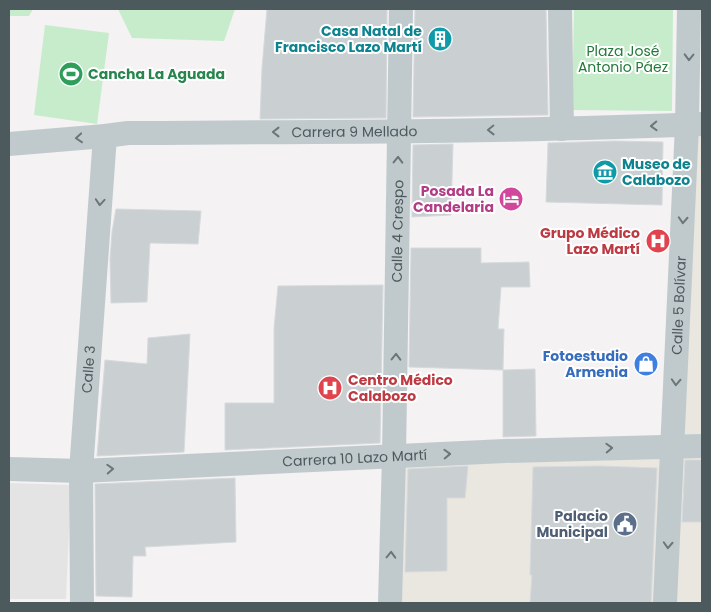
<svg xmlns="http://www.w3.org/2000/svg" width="711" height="612" viewBox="0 0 711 612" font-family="Poppins,sans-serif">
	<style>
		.commercial { fill: #eae6e0 }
		.education { fill: #e5e4e4 }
		.green { fill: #c7eccc }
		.building { fill: #cacfd1; stroke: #d7dadd }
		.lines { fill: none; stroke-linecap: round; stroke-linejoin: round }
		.minor { stroke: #c0cacd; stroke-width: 24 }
		.oneway { stroke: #69767a }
		.labels { text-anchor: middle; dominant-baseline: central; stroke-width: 4; stroke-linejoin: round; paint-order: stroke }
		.culture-label { font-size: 14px; font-weight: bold; fill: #0d838f; stroke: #fff; text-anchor: end }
		.park-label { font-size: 14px; fill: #227939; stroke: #fff }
		.leisure-label { font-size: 14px; font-weight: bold; fill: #27864d; stroke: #fff; text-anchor: start }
		.street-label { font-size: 14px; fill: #4c5a5e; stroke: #fff }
		.hotel-label { font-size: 14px; font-weight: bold; fill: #b23c85; stroke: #fff; text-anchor: end }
		.health-label { font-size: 14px; font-weight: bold; fill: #be3a42; stroke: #fff; text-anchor: end }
		.shop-label { font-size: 14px; font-weight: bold; fill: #366cbe; stroke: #fff; text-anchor: end }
		.service-label { font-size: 14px; font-weight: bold; fill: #4e5e75; stroke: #fff; text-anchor: end }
	</style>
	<rect width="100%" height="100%" fill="#f4f2f3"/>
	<polygon class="commercial" points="693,134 702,134 702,603 398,603 400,466 680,453"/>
	<polygon class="education" points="9,483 71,485 66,599 9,599"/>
	<g class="green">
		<polygon points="9,9 33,9 29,16 9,16"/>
		<polygon points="118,9 235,9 224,41 132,38"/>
		<polygon points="574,9 673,9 672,111 572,110"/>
		<polygon points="45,25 109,33 97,124 34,115"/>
	</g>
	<g class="building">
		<polygon points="267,9 387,9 386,118 260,119 262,68"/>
		<polygon points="415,9 546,9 548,115 413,117"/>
		<polygon points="615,141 663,142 662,205 546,202 548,143"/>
		<polygon points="453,144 451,215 412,217 413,145"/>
		<polygon points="116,209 201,211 198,244 150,243 147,302 111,303 110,259 112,232"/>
		<polygon points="411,248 481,248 481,263 529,262 530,287 501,287 498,329 504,329 503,370 409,367"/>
		<polygon points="383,285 380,443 225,450 225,403 274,403 274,328 278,286"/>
		<polygon points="190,334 184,452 97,456 105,360 147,364 148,338"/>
		<polygon points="535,369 536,436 503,437 503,370"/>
		<polygon points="685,460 702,460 702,522 682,522"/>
		<polygon points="468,466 465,498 447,498 447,571 405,572 408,469"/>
		<polygon points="599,466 657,468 651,603 530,603 532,575 530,575 533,467"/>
		<polygon points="235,478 236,542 145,547 146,556 133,556 132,597 96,596 95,484"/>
	</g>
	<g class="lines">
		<g class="minor">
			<polyline points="560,9 562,129"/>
			<path id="s1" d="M 9,144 L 105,136 L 128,133 C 319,132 511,132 702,124"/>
			<path id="s2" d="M 9,469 L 81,471 L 505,451 L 702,446"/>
			<path id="s3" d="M 82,603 L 81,471 L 105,136"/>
			<path id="s4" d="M 390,603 L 394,456 L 401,9"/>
			<path id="s5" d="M 665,603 L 687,125 L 689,9"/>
		</g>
	</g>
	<defs><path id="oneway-chevron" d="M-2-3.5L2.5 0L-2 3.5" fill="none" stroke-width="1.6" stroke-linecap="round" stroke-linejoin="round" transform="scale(1.25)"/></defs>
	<g class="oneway">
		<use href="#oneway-chevron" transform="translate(689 57) rotate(91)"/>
		<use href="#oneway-chevron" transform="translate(654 126) rotate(178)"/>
		<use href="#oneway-chevron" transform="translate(491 130) rotate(179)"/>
		<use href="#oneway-chevron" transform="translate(276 132) rotate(180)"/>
		<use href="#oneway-chevron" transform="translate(79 138) rotate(175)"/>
		<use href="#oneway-chevron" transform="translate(398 160) rotate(-89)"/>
		<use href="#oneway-chevron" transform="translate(100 202) rotate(94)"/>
		<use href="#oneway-chevron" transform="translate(683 220) rotate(93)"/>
		<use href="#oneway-chevron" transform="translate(396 357) rotate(-89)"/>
		<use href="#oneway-chevron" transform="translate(676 382) rotate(93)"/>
		<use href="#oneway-chevron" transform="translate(609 448) rotate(-2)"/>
		<use href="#oneway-chevron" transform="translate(447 454) rotate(-2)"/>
		<use href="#oneway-chevron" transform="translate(110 469) rotate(-3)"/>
		<use href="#oneway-chevron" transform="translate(668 545) rotate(93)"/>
		<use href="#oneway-chevron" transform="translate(391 555) rotate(-88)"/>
	</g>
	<defs>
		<symbol id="building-disc" viewBox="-11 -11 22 22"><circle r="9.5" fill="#0f9aa8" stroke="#fff"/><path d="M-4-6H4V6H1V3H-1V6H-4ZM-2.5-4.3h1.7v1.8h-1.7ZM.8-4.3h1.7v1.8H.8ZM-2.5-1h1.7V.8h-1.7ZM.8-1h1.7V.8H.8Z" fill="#fff"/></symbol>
		<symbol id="stadium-disc" viewBox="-11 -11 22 22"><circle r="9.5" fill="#2e9e5b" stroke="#fff"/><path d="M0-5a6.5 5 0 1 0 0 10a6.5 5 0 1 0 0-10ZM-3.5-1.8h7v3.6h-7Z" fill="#fff"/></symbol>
		<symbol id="museum-disc" viewBox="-11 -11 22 22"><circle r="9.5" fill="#0f9aa8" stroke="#fff"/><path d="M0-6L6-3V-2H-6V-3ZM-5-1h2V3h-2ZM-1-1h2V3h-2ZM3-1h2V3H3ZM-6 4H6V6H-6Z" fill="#fff"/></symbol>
		<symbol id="hotel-disc" viewBox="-11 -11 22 22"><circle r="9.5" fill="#d1479c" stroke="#fff"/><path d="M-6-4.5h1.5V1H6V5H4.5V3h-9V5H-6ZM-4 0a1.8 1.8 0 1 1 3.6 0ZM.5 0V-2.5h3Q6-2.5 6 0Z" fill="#fff"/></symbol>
		<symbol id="hospital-disc" viewBox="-11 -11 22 22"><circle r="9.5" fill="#e0444e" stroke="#fff"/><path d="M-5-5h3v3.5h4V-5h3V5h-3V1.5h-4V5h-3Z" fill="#fff"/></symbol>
		<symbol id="shop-disc" viewBox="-11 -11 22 22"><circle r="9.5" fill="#3f7fe0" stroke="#fff"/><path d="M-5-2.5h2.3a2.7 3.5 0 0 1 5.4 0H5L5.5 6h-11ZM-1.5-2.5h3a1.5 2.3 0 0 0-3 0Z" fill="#fff"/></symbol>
		<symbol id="civic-disc" viewBox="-11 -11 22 22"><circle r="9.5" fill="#5c6f8a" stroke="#fff"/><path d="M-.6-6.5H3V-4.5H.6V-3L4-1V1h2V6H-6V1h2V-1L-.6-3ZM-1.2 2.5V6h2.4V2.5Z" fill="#fff"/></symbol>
	</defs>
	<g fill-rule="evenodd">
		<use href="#building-disc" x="426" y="25" width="28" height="28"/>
		<use href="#stadium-disc" x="57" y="60" width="28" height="28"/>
		<use href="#museum-disc" x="591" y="158" width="28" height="28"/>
		<use href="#hotel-disc" x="497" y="185" width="28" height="28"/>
		<use href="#hospital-disc" x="644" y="227" width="28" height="28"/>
		<use href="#shop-disc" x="632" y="350" width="28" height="28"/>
		<use href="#hospital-disc" x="316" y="374" width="28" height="28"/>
		<use href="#civic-disc" x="611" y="510" width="28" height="28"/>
	</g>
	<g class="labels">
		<g class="culture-label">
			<text x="422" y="31">Casa Natal de<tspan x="422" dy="16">Francisco Lazo Martí</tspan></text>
			<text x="622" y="164" text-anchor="start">Museo de<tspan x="622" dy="16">Calabozo</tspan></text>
		</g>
		<g class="park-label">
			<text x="623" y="51">Plaza José<tspan x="623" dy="16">Antonio Páez</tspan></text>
		</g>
		<g class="leisure-label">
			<text x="88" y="74">Cancha La Aguada</text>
		</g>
		<g class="street-label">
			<text stroke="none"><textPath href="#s1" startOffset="346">Carrera 9 Mellado</textPath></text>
			<text stroke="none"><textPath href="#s4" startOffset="372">Calle 4 Crespo</textPath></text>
			<text stroke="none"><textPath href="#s5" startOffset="298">Calle 5 Bolívar</textPath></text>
			<text stroke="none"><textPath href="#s3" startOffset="234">Calle 3</textPath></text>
			<text stroke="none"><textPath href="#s2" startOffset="346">Carrera 10 Lazo Martí</textPath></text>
		</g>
		<g class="hotel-label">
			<text x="494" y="191">Posada La<tspan x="494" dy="16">Candelaria</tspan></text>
		</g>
		<g class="health-label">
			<text x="640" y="233">Grupo Médico<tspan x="640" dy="16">Lazo Martí</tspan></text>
			<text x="348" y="380" text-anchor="start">Centro Médico<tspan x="348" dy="16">Calabozo</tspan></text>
		</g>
		<g class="shop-label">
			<text x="628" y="356">Fotoestudio<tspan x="628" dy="16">Armenia</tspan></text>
		</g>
		<g class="service-label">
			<text x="608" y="516">Palacio<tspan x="608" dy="16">Municipal</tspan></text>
		</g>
	</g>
	<rect width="711" height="612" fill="none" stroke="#4c5a5e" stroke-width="20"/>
</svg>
